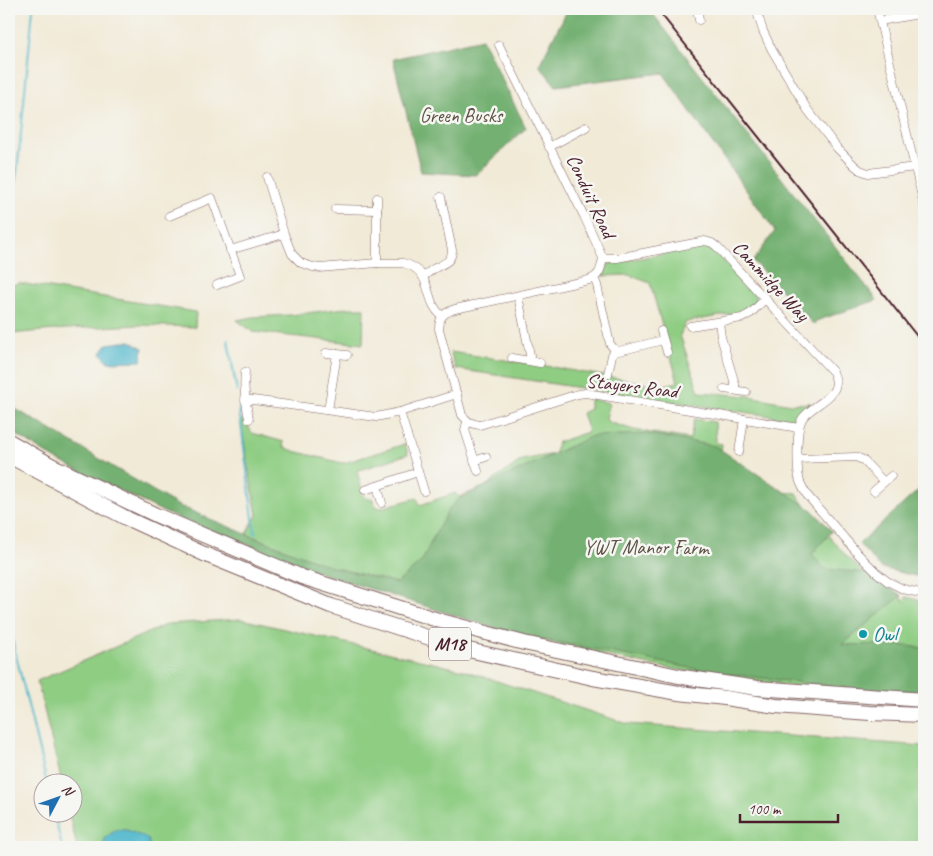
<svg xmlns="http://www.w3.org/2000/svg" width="933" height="856" viewBox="0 0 933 856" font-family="Caveat,sans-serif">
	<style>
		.green { fill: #8fcd83; stroke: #6c7657 }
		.forest { fill: #73b071; stroke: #5e684e }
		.water { fill: #4eb7cc; stroke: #4c6b7c }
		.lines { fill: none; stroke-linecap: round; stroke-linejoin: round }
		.stream { stroke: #4eb7cc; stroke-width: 2 }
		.minor-casing { stroke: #846667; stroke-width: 9 }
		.motorway-casing { stroke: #846667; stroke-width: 16 }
		.minor { stroke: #fff; stroke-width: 8 }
		.motorway { stroke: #fff; stroke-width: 14 }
		.rail { stroke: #4a1f2b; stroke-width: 2 }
		.culture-dot { fill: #0f9aa8; stroke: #f6f6f2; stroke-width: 2 }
		.labels { text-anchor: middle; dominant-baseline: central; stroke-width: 5; stroke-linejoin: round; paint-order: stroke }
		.shield { fill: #f6f6f2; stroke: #7e6067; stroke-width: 1 }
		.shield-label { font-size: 19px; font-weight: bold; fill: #4a1f2b }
		.park-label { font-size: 20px; fill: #5f5345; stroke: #f6f6f2 }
		.street-label { font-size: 20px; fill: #4a1f2b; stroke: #f6f6f2 }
		.culture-label { font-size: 20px; fill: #0d838f; stroke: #f6f6f2; text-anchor: start }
	</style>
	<rect width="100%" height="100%" fill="#f6f6f2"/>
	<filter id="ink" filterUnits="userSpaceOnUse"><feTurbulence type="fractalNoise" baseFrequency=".02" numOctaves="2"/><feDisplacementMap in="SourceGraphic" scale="10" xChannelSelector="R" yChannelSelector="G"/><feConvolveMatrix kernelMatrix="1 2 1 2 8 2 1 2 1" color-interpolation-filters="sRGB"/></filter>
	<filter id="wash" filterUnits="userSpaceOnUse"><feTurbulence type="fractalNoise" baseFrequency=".0096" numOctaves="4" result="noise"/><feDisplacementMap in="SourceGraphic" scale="20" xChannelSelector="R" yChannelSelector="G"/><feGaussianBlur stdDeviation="1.12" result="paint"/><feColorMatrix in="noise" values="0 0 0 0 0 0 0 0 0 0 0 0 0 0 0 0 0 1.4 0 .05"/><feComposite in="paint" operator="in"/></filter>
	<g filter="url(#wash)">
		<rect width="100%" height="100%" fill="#f1ead7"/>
		<g class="green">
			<polygon points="704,246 714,250 758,299 742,312 686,322 680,335 699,392 748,396 791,404 811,403 792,419 659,400 456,369 450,352 546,366 661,386 678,382 650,283 629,275 602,276 609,264"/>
			<polygon points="19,283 196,312 195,327 138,325 66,329 9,334 9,286"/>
			<polygon points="346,308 364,308 363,344 253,332 237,320 253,317 291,315"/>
			<path d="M 590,399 L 609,403 L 606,419 L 608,422 L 634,430 L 690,439 L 694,419 L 715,422 L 716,443 L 722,444 L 721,452 L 780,492 L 797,493 L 801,501 L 824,526 L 827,534 L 848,558 C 855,562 859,570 865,576 C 874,586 890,590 902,595 L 901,599 L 905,600 L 906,597 L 924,601 L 924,697 L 832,691 L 727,678 L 650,665 L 538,640 L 420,603 L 246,534 L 257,515 L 247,461 L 241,421 L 245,420 L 252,433 L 284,442 L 283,447 L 294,451 L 338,462 L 344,463 L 405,444 L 408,454 L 357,471 L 363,495 L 368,499 L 372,498 L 375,505 L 379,508 L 417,498 L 420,505 L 455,493 L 459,497 L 484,487 L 522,460 L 554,454 L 558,442 L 588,432 L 582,413 L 590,409 Z"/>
			<polygon points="241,619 463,670 628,724 924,746 924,847 77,847 69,814 72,814 72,784 62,783 37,681 168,624"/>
		</g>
		<g class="forest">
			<polygon points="568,9 649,9 877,300 816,321 814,325 753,261 775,231 663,73 556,86 539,65"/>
			<polygon points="482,39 526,128 476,175 421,172 393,59"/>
			<polygon points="9,405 177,505 246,534 332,567 397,583 422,561 433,538 449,509 460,498 592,436 648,434 715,446 812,510 832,531 812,554 825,569 869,573 901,596 842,645 892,644 924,648 924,691 863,690 711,672 510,633 327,575 168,514 55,459 9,430"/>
			<polygon points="924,485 924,578 881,568 859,544"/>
		</g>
		<g class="water">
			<polygon points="130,341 143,348 141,361 108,362 101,353 107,344"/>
			<polygon points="116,830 127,830 148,839 150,847 103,847 105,838"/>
		</g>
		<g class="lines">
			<g class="stream">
				<polyline points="9,229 18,163 33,9"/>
				<polyline points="228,340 237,392"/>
				<polyline points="239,408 255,534"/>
				<polyline points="9,626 47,784"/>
				<polyline points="54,814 62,847"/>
			</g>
		</g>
	</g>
	<g filter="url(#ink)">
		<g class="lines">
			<defs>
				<g id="minor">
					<polyline points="697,9 699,20"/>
					<polyline points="756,9 763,31 772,50 807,109 837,148 854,165 860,170 868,173 915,167"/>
					<polyline points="877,9 924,205"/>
					<polyline points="880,21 924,13"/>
					<polyline points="499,45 584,216 603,258"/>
					<polyline points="549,147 586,127"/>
					<path d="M 267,177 L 284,234 L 292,254 L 301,263 L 313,267 L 320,268 L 377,263 L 403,263 C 435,271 422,300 442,316"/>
					<polyline points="377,198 377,263"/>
					<polyline points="335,209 377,210"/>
					<polyline points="169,216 212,198 240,276 217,285"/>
					<polyline points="230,250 284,234"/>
					<path d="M 603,258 C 601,269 600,276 589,280 L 455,309 C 444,313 439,316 439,329 L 462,415 C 468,422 471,424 480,425 L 578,394 L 586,393 L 799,428"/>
					<path d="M 603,258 L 617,258 L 705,241 L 712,243 L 717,247 L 833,372 C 834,375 836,379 836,383 C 835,399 810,406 802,419 C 796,430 797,465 799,478 C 800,484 804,490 807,495 L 859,555 L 876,572 L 887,581 L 903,589 L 924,594"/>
					<path d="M 423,277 C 428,273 432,269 437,267 C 445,263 452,261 452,250 L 441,197"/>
					<polyline points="594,278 597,285 610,344 615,350 619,351 663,340"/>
					<polyline points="518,296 530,355 529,360"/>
					<polyline points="719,322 721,337 735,384 735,390"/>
					<polyline points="690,326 742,318 751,313 766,298"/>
					<polyline points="661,331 667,352"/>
					<polyline points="326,353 347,355"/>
					<polyline points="512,358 540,363"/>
					<path d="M 245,372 C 243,388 246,403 249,419"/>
					<polyline points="608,374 612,355 615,350"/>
					<polyline points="724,389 746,392"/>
					<polyline points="245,400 253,400 376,417 400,412 457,394"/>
					<polyline points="328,410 337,354"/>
					<polyline points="400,412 424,491"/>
					<polyline points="467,422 465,430 478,471"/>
					<polyline points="739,452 744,419"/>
					<polyline points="798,459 856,457 863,460 884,482"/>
					<polyline points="474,461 486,457"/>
					<polyline points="377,486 382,503"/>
					<polyline points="365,490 418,472"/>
					<polyline points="874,491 891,476"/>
				</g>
				<g id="motorway">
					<polyline points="9,441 51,465 156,515 302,577 441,621 524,643 683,677 757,688 924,700"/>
					<polyline points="9,456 128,519 204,554 331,606 464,649 593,678 679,693 725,698 776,706 870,713 924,715"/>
				</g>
			</defs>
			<use href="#minor" class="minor-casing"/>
			<use href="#motorway" class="motorway-casing"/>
			<use href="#minor" class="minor"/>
			<use href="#motorway" class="motorway"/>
			<polyline class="rail" points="657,9 924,345"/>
		</g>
	</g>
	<circle class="culture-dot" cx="863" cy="634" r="5"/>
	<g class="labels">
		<rect class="shield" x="429" y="627.5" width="42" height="33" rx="4"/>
		<g class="shield-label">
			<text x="450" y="644">M18</text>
		</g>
		<g class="park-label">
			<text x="461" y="115">Green Busks</text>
			<text x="646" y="547">YWT Manor Farm</text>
		</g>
		<g class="street-label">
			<text transform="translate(591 196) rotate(65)">Conduit Road</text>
			<text transform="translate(771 281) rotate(47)">Cammidge Way</text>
			<text transform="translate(632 386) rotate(7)">Stayers Road</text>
		</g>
		<g class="culture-label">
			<text x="873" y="634">Owl</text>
		</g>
	</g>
	<rect width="933" height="856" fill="none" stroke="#f6f6f2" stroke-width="30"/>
	<g transform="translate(58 798) rotate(49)"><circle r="24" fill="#f6f6f2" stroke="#b1a0a2"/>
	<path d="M0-4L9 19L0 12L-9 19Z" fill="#1f6fb2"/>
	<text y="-8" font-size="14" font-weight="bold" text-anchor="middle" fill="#4a1f2b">N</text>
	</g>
	<path d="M740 814v8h98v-8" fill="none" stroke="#4a1f2b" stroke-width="2.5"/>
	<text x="748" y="814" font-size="15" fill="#4a1f2b" stroke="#f6f6f2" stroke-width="4" paint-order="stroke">100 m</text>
</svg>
